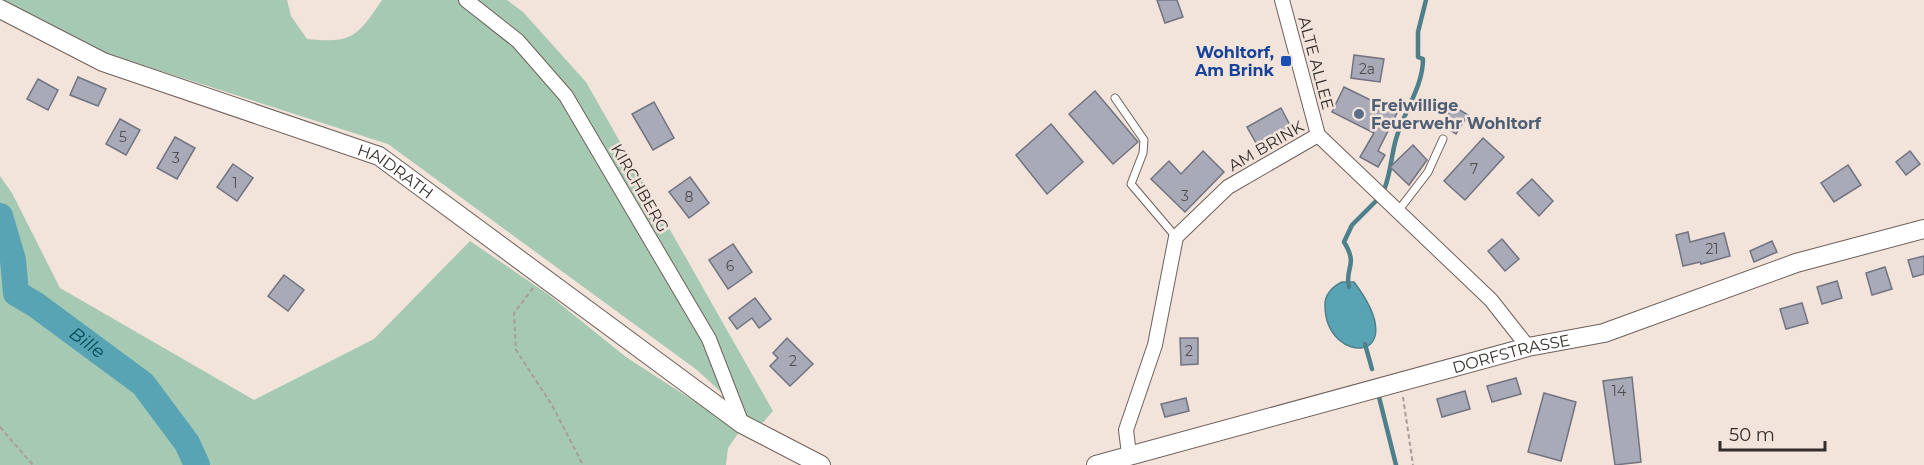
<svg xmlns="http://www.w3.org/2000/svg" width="1924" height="465" viewBox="0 0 1924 465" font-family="Montserrat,sans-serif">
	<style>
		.green { fill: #a6c9b3 }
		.water { fill: #58a3b4; stroke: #4d808b; stroke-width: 1.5 }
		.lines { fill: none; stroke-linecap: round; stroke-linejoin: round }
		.stream { stroke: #4d808b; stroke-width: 4.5 }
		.river { stroke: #58a3b4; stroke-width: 26 }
		.building { fill: #a9aab8; stroke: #727380; stroke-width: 1.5 }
		.lane-casing { stroke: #6e615b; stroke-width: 9 }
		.street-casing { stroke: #6e615b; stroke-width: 16 }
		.secondary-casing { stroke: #6e615b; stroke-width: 20 }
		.path { stroke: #a89d97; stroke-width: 2; stroke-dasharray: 4.5 3; stroke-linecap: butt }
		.lane { stroke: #fff; stroke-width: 7 }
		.street { stroke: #fff; stroke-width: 14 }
		.secondary { stroke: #fff; stroke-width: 18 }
		.transit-dot { fill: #1a4fb4; stroke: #f2e3db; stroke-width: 2 }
		.service-dot { fill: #5c6f8a; stroke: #f2e3db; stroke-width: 2 }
		.labels { text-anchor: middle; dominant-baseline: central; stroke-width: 5; stroke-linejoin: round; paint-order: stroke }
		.number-label { font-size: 14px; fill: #504d4e }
		.transit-label { font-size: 16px; font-weight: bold; fill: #164399; stroke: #f2e3db; text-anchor: end }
		.street-label { font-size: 16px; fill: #332e2b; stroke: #f2e3db }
		.service-label { font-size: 16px; font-weight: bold; fill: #4e5e75; stroke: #f2e3db; text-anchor: start }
		.water-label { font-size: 18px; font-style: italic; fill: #024a57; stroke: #f2e3db }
	</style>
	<rect width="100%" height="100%" fill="#f2e3db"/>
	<g class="green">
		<path d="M 2,0 L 287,0 L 291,16 L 307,39 C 352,44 358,36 382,0 L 507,0 L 523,12 L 586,82 L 773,411 L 759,427 L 697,370 L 388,144 L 108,54 Z"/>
		<polygon points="0,176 12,193 60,288 254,400 374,339 470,241 549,295 626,357 740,431 728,448 726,465 0,465"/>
	</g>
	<path class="water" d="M 1342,282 L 1354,282 C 1416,364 1326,367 1325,306 C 1324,295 1333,286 1342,282 Z"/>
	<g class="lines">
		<g class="stream">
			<path d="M 1384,190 C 1391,173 1391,156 1396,139 C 1404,111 1423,87 1423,59 L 1418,57 L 1418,32 L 1426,0"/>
			<path d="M 1349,287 C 1344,268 1359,266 1344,242 L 1352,225 L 1377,200"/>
			<polyline points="1365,344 1372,369"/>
			<polyline points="1379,397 1396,465"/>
		</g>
		<path class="river" id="s1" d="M 0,216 L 13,260 L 16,293 L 36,305 L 143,384 L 187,443 L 197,465"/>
	</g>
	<g class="building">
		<polygon points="1157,0 1177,0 1183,17 1165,23"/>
		<polygon points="1354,55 1384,59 1380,82 1351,78"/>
		<polygon points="78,77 106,89 98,106 70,95"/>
		<polygon points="38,79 58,90 48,110 27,99"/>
		<polygon points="1344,87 1397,113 1378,151 1385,155 1378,167 1360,157 1374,133 1332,112"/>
		<polygon points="1095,91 1138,142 1113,164 1069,114"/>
		<polygon points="654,102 674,138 653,150 632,114"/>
		<polygon points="1453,106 1468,115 1456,134 1441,124"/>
		<polygon points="1281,108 1293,131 1260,150 1247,127"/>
		<polygon points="120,119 140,130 126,155 106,144"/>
		<polygon points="1051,124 1083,162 1047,194 1016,155"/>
		<polygon points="175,137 195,148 177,179 157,168"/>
		<polygon points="1483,138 1504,157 1465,200 1444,181"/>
		<polygon points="1413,145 1427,160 1409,185 1390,167"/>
		<polygon points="1203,151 1224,172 1185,212 1151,179 1169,161 1181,174"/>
		<polygon points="1910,151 1920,164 1906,175 1896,162"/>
		<polygon points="233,164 253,178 237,201 217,187"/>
		<polygon points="1848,165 1861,185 1834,202 1821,183"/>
		<polygon points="690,177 709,203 689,218 669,192"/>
		<polygon points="1532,179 1553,201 1539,216 1517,193"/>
		<polygon points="1688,232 1690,242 1724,233 1730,256 1701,264 1700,262 1683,266 1676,235"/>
		<polygon points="1502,239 1519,259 1505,271 1488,251"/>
		<polygon points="1772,241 1777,252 1754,262 1750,251"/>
		<polygon points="733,244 752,272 728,289 709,260"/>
		<polygon points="1924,256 1924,274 1913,277 1908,260"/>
		<polygon points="1885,267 1892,289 1872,295 1866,273"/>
		<polygon points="284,275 304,290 288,311 268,296"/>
		<polygon points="1837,281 1842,298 1822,304 1817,287"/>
		<polygon points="755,298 771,319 759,328 752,318 737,329 729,318"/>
		<polygon points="1802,303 1808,323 1786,329 1780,309"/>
		<polygon points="787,338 813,364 790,386 770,366 778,358 773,353"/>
		<polygon points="1180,338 1198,338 1198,364 1181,365"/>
		<polygon points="1632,377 1641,462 1615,465 1603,381"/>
		<polygon points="1516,378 1521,394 1492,402 1487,386"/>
		<polygon points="1465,391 1470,409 1442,417 1437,399"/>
		<polygon points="1544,393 1576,402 1561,461 1528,452"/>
		<polygon points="1186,398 1189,411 1165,417 1161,404"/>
	</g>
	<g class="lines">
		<defs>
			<g id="lane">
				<polyline points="1115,98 1144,140 1143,153 1131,184 1176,237"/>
				<polyline points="1398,211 1428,172 1443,139"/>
			</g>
			<g id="street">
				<polyline points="466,0 518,41 566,96 709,339 742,424"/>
				<polyline points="1282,0 1318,135"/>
				<polyline points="1318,135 1491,300 1528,347"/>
				<polyline points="1129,454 1126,430 1155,345 1176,237 1228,187 1318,135"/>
			</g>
			<g id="secondary">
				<path id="s2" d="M 0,9 L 103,62 L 379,156 L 742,424 L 821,465"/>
				<path id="s3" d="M 1096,465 L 1528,347 L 1604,333 L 1796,263 L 1924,229"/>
			</g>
		</defs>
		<use href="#lane" class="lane-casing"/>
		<use href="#street" class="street-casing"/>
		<use href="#secondary" class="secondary-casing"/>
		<g class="path">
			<polyline points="533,288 514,313 516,350 552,405 583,465"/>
			<polyline points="1403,397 1413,465"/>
			<polyline points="0,427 33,465"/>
		</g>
		<use href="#lane" class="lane"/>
		<use href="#street" class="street"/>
		<use href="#secondary" class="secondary"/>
	</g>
	<rect class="transit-dot" x="1280" y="55" width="12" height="12" rx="3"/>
	<circle class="service-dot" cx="1359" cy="114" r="6"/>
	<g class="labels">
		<g class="number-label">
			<text x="1367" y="69">2a</text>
			<text x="123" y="137">5</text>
			<text x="176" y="158">3</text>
			<text x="1474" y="169">7</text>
			<text x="235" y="183">1</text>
			<text x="1185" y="196">3</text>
			<text x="689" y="197">8</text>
			<text x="1712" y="249">21</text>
			<text x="730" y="266">6</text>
			<text x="1189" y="351">2</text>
			<text x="793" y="361">2</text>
			<text x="1619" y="391">14</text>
		</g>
		<g class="transit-label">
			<text x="1274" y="52">Wohltorf,<tspan x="1274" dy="18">Am Brink</tspan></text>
		</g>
		<g class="street-label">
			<text transform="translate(1316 63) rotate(75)">ALTE ALLEE</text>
			<text transform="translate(1266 146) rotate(-30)">AM BRINK</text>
			<text stroke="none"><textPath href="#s2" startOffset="429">HAIDRATH</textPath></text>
			<text transform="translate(640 188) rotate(60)">KIRCHBERG</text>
			<text stroke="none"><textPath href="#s3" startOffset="430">DORFSTRASSE</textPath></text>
		</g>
		<g class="service-label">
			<text x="1371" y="105">Freiwillige<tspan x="1371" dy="18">Feuerwehr Wohltorf</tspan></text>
		</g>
		<g class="water-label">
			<text stroke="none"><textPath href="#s1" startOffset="166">Bille</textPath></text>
		</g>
	</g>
	<path d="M1720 441v9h105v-9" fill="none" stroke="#332e2b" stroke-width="3"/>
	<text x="1729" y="441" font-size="18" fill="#332e2b" stroke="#f2e3db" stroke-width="4.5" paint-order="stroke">50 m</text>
</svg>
